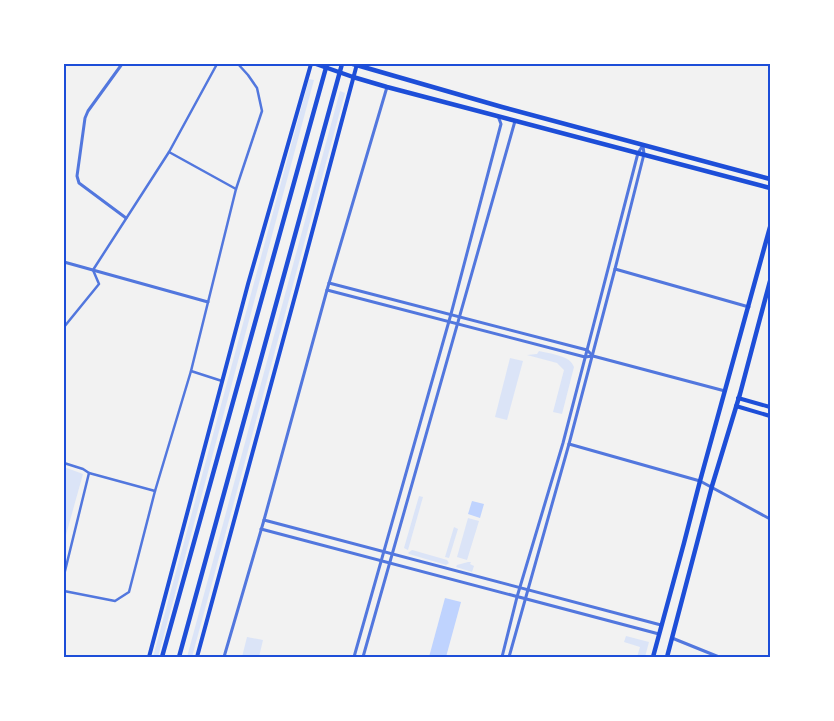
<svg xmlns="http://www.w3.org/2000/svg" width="834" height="721" viewBox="0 0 834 721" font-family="'Exo 2',sans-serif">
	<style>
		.green { fill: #dbe4f7 }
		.water { fill: #bfd3fe }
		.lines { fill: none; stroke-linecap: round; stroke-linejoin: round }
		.minor { stroke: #5277de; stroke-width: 2.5 }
		.tertiary { stroke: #5277de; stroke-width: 3 }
		.secondary { stroke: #1d4ed8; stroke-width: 4 }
		.primary { stroke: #1d4ed8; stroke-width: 4.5 }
		.trunk { stroke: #1d4ed8; stroke-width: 4.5 }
		.neatline { fill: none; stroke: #1d4ed8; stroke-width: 2 }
	</style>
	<rect width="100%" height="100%" fill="#f2f2f2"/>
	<g class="green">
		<polygon points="309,79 314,80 158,657 153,657"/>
		<polygon points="340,91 345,93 192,657 187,657"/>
		<path d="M 539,351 C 550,354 570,355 574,367 L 562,414 L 553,412 L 564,370 L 557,363 L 527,355 L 537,354 Z"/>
		<polygon points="510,358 523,361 507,420 495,417"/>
		<polygon points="64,467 83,474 64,542"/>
		<polygon points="419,496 423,497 408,550 404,548"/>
		<polygon points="468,518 479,521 467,560 457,557"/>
		<polygon points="454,527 458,529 449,558 445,557"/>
		<polygon points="412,550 447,560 449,563 446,565 409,554 408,553"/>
		<polygon points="468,562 471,562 470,564 474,566 472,572 456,567 457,565"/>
		<polygon points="626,636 649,642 645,657 637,657 640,647 624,642"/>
		<polygon points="247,637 263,640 259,657 242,657"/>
	</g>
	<g class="water">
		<polygon points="472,501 484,504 480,518 468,514"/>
		<polygon points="445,598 461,602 446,657 429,657"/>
	</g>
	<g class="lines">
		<g class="minor">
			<polyline points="169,152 217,64"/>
			<polyline points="64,327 99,284 93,270 169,152 236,189"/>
			<polyline points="191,371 222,381"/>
			<polyline points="64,463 83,469 89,473 64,575"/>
			<polyline points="89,473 155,491"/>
			<polyline points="64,591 115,601 129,592 155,491 191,371 236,189 262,111 257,88 248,75 238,64"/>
		</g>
		<g class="tertiary">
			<polyline points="122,64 88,111 85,118 77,176 79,183 126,218"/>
			<polyline points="64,262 208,302"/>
			<polyline points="615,269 749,307"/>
			<polyline points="329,283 587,350 592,355"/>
			<polyline points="327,290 585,357 593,356 725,391"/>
			<polyline points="569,444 700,481 770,519"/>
			<polyline points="264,520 661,625"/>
			<polyline points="261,529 659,634"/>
			<polyline points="672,638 719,657"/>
			<polyline points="224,657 264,520 327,290 387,87"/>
			<polyline points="354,657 451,314 501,124 498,116"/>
			<polyline points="363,657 515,121"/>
			<polyline points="502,657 517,597 563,443 638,153 643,145"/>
			<polyline points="509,657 569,444 615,269 644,154 643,146"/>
		</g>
		<g class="secondary">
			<polyline points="738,398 770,407"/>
			<polyline points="736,406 770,416"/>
			<polyline points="149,657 248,284 311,64"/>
			<polyline points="197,657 298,285 357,64"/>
		</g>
		<g class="primary">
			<polyline points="316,64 353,77 387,87 770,188"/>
			<polyline points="353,64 502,107 770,179"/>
			<polyline points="653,657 684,543 700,481 770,227"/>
			<polyline points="667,657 712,486 740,394 770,281"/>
		</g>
		<g class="trunk">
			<polyline points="162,657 327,64"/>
			<polyline points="179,657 342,64"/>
		</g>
	</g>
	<rect width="834" height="721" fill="none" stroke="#ffffff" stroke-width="130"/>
	<rect x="65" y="65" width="704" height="591" class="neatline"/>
</svg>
